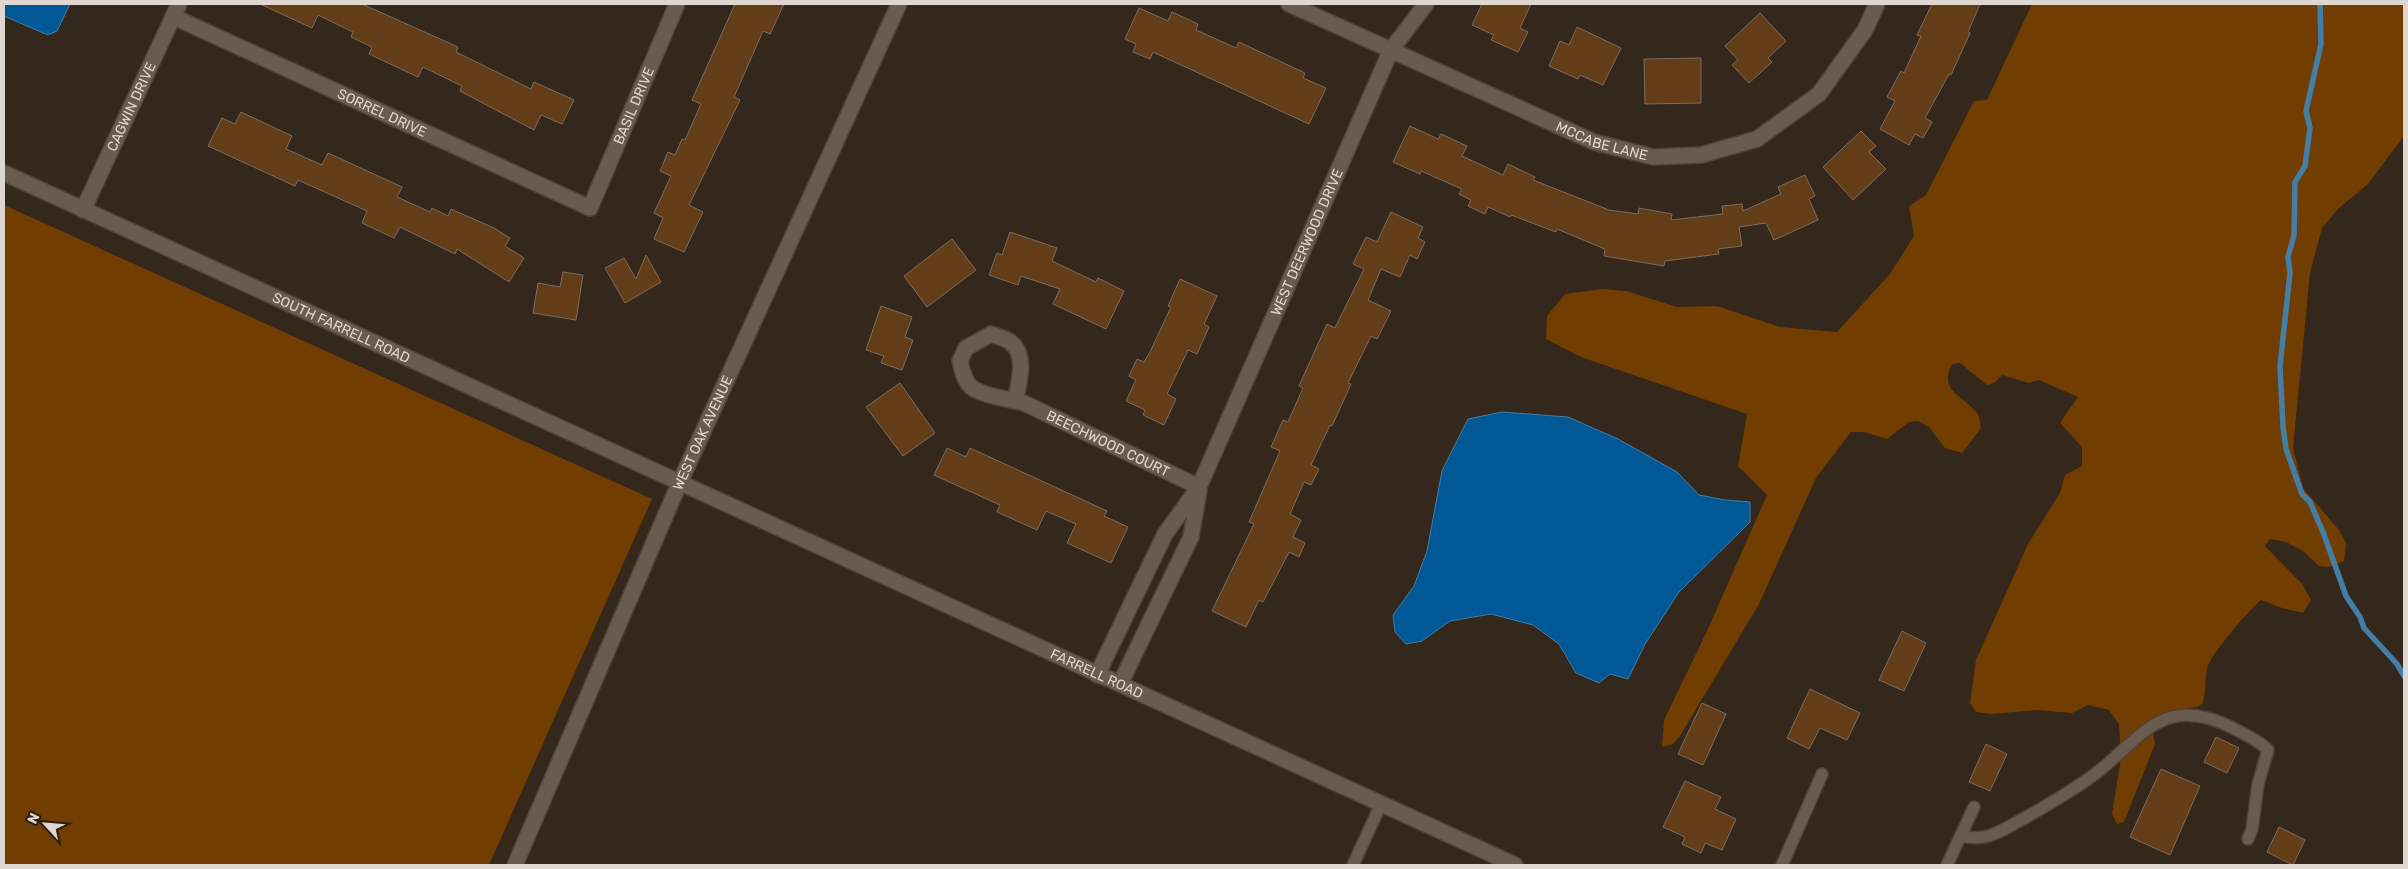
<svg xmlns="http://www.w3.org/2000/svg" width="2408" height="869" viewBox="0 0 2408 869" font-family="Rubik,sans-serif">
	<style>
		.green { fill: #723d00 }
		.water { fill: #005996; stroke: #437ea7 }
		.lines { fill: none; stroke-linecap: round; stroke-linejoin: round }
		.stream { stroke: #437ea7; stroke-width: 5.5 }
		.building { fill: #633c18; stroke: #7c6d60 }
		.service-casing { stroke: #4e433a; stroke-width: 14 }
		.minor-casing { stroke: #4e433a; stroke-width: 18 }
		.tertiary-casing { stroke: #4e433a; stroke-width: 18 }
		.service { stroke: #6a5b4f; stroke-width: 11 }
		.minor { stroke: #6a5b4f; stroke-width: 15 }
		.tertiary { stroke: #6a5b4f; stroke-width: 15 }
		.labels { text-anchor: middle; dominant-baseline: central; stroke-width: 4; stroke-linejoin: round; paint-order: stroke }
		.street-label { font-size: 14px; fill: #dfd6cf; stroke: #2a1d13 }
	</style>
	<rect width="100%" height="100%" fill="#34271c"/>
	<g class="green">
		<path d="M 2032,4 L 2404,4 L 2404,136 L 2368,184 L 2338,209 L 2322,228 L 2310,273 L 2293,448 L 2303,488 L 2339,530 L 2346,543 L 2344,561 L 2329,567 L 2319,566 L 2303,551 L 2286,542 L 2270,539 L 2265,546 L 2302,584 L 2311,600 L 2303,613 L 2282,608 L 2261,600 C 2250,609 2211,654 2207,668 C 2205,679 2206,691 2203,703 L 2198,707 L 2169,711 L 2151,722 L 2155,744 L 2124,822 L 2117,824 L 2112,814 L 2121,758 L 2119,724 L 2109,710 L 2088,705 L 2072,713 L 2036,710 L 1991,714 L 1976,712 L 1970,703 L 1976,660 L 2028,544 L 2060,493 L 2065,475 L 2082,466 L 2082,447 L 2060,423 L 2078,397 L 2039,380 L 2029,383 L 2002,375 L 1994,383 L 1987,385 L 1960,363 L 1952,364 C 1938,391 1963,395 1977,413 C 1980,417 1980,423 1981,428 L 1962,453 L 1945,448 L 1929,427 L 1918,421 L 1909,422 L 1887,439 L 1864,432 L 1851,432 L 1816,478 L 1759,604 L 1680,736 L 1673,744 L 1662,747 L 1664,720 L 1707,631 L 1767,495 L 1738,466 L 1747,414 L 1581,357 L 1546,339 L 1547,316 L 1565,294 L 1602,289 L 1626,291 L 1677,307 L 1717,306 L 1780,327 L 1837,332 L 1890,274 L 1914,236 L 1909,206 L 1926,195 L 1974,101 L 1987,100 Z"/>
		<polygon points="4,205 652,499 489,865 4,865"/>
	</g>
	<g class="water">
		<polygon points="4,4 70,4 57,31 48,35 4,16"/>
		<polygon points="1502,412 1568,417 1618,439 1677,472 1699,495 1725,500 1750,502 1750,522 1679,592 1645,644 1628,679 1610,674 1599,683 1576,673 1559,644 1533,625 1491,614 1450,621 1422,641 1406,644 1395,632 1393,615 1414,586 1427,551 1442,471 1468,419"/>
	</g>
	<g class="lines">
		<polyline class="stream" points="2320,4 2321,44 2306,111 2310,128 2305,166 2295,182 2294,235 2288,257 2290,273 2280,366 2283,427 2286,449 2302,494 2310,502 2323,532 2346,596 2360,617 2364,628 2397,664 2404,676"/>
	</g>
	<g class="building">
		<polygon points="260,4 362,4 458,47 456,52 531,89 534,82 574,100 562,124 541,115 534,130 460,91 462,86 423,67 418,77 369,54 372,47 351,37 353,32 318,15 312,28"/>
		<polygon points="735,4 784,4 770,34 763,31 734,97 740,100 689,205 703,212 684,252 654,239 663,218 654,213 671,176 660,171 668,152 675,155 682,139 685,140 701,104 692,100"/>
		<polygon points="1482,4 1531,4 1520,28 1528,32 1518,52 1491,40 1494,35 1472,25"/>
		<polygon points="1932,4 1980,4 1968,32 1970,33 1951,75 1949,74 1925,118 1932,122 1923,138 1915,134 1909,145 1880,129 1895,101 1887,97 1901,71 1904,73 1921,36 1917,35"/>
		<polygon points="1139,8 1168,21 1172,12 1198,24 1196,30 1236,48 1239,42 1305,73 1303,78 1326,88 1309,124 1153,52 1150,59 1133,52 1136,44 1125,39"/>
		<polygon points="1760,13 1786,41 1768,58 1772,62 1749,83 1732,65 1738,60 1725,46"/>
		<polygon points="1577,27 1621,48 1603,85 1580,75 1578,79 1549,66 1560,41 1569,45"/>
		<polygon points="1701,58 1701,103 1645,104 1644,59"/>
		<polygon points="241,112 292,136 286,149 322,165 328,153 402,187 397,197 430,212 432,208 448,216 451,209 494,228 510,238 505,246 524,258 509,282 457,249 455,254 400,227 394,238 362,223 367,211 298,180 295,186 208,146 222,118 235,124"/>
		<polygon points="1410,126 1438,139 1441,134 1467,146 1462,156 1503,175 1508,164 1535,177 1533,180 1609,210 1638,214 1639,208 1672,214 1671,220 1723,214 1722,206 1742,204 1743,211 1781,194 1778,187 1805,175 1815,196 1809,199 1818,220 1774,240 1766,223 1739,227 1742,246 1718,249 1719,254 1665,261 1664,266 1604,256 1605,249 1557,229 1556,232 1511,215 1510,217 1488,207 1485,214 1468,206 1471,200 1459,194 1462,189 1421,171 1420,174 1393,162"/>
		<polygon points="1861,131 1876,146 1869,152 1886,169 1853,200 1823,167"/>
		<polygon points="1391,212 1423,227 1418,238 1425,242 1417,259 1410,255 1400,277 1381,269 1368,300 1391,311 1377,339 1371,336 1348,383 1351,384 1332,426 1330,425 1311,465 1319,469 1311,485 1304,482 1290,514 1301,520 1293,537 1305,543 1299,557 1289,552 1263,602 1259,600 1246,627 1212,611 1254,524 1249,522 1280,451 1271,447 1283,420 1288,422 1303,388 1299,386 1327,324 1335,328 1364,269 1353,264 1366,237 1377,242"/>
		<polygon points="1010,232 1057,248 1052,261 1096,282 1098,278 1124,291 1106,329 1053,304 1060,289 1021,276 1018,285 989,275 997,253 1002,255"/>
		<polygon points="952,239 976,270 927,307 904,276"/>
		<polygon points="646,255 661,282 625,303 605,268 624,258 636,279"/>
		<polygon points="563,272 583,275 576,320 533,313 538,283 560,287"/>
		<polygon points="1180,279 1217,296 1204,324 1209,327 1197,354 1188,350 1167,394 1176,399 1164,425 1143,415 1145,410 1126,401 1136,380 1129,376 1137,359 1144,362 1150,352 1171,307 1168,306"/>
		<polygon points="881,306 912,317 905,337 913,340 902,370 881,363 884,356 866,350"/>
		<polygon points="900,383 935,433 903,456 866,407"/>
		<polygon points="947,448 966,457 970,448 1107,511 1104,516 1128,527 1111,563 1067,543 1076,524 1046,511 1037,530 997,512 1000,505 934,475"/>
		<polygon points="1902,631 1926,643 1904,691 1879,680"/>
		<polygon points="1810,689 1860,713 1847,740 1820,728 1809,749 1787,738"/>
		<polygon points="1702,703 1726,714 1703,765 1678,754"/>
		<polygon points="2216,737 2239,748 2227,773 2204,762"/>
		<polygon points="1986,744 2007,754 1990,791 1969,782"/>
		<polygon points="2161,769 2200,786 2170,855 2130,837"/>
		<polygon points="1685,781 1721,797 1715,809 1736,819 1722,850 1705,843 1701,853 1682,844 1685,837 1663,827"/>
		<polygon points="2279,827 2305,840 2293,865 2267,852"/>
	</g>
	<g class="lines">
		<defs>
			<g id="service">
				<path d="M 1961,836 C 1986,842 1999,832 2021,820 C 2046,806 2071,792 2095,774 C 2144,736 2163,693 2233,728 C 2245,735 2259,740 2268,750 L 2258,784 L 2252,829 L 2248,839"/>
				<polyline points="1353,865 1381,804"/>
				<polyline points="1782,865 1822,774"/>
				<polyline points="1947,865 1974,807"/>
			</g>
			<g id="minor">
				<path id="s1" d="M 1289,4 L 1594,142 L 1653,157 L 1701,155 L 1757,139 L 1819,94 L 1865,30 L 1877,4"/>
				<path id="s2" d="M 174,17 L 590,208 L 677,4"/>
				<path id="s3" d="M 83,210 L 179,4"/>
				<path id="s4" d="M 1015,401 C 1019,383 1028,354 1009,341 C 1004,338 996,336 991,334 L 966,348 L 960,361 C 962,370 965,384 974,389 C 988,397 1009,399 1024,403 L 1199,487"/>
				<path id="s5" d="M 1097,675 L 1165,534 L 1199,487 L 1391,50 L 1426,4"/>
				<polyline points="1120,684 1191,537 1199,491"/>
			</g>
			<g id="tertiary">
				<path id="s6" d="M 4,173 L 1515,865"/>
				<path id="s7" d="M 515,865 L 679,484 L 899,4"/>
			</g>
		</defs>
		<use href="#service" class="service-casing"/>
		<use href="#minor" class="minor-casing"/>
		<use href="#tertiary" class="tertiary-casing"/>
		<use href="#service" class="service"/>
		<use href="#minor" class="minor"/>
		<use href="#tertiary" class="tertiary"/>
	</g>
	<g class="labels">
		<g class="street-label">
			<text stroke="none"><textPath href="#s2" startOffset="569">BASIL DRIVE</textPath></text>
			<text stroke="none"><textPath href="#s3" startOffset="114">CAGWIN DRIVE</textPath></text>
			<text stroke="none"><textPath href="#s2" startOffset="229">SORREL DRIVE</textPath></text>
			<text stroke="none"><textPath href="#s1" startOffset="342">MCCABE LANE</textPath></text>
			<text stroke="none"><textPath href="#s5" startOffset="482">WEST DEERWOOD DRIVE</textPath></text>
			<text stroke="none"><textPath href="#s6" startOffset="371">SOUTH FARRELL ROAD</textPath></text>
			<text stroke="none"><textPath href="#s7" startOffset="471">WEST OAK AVENUE</textPath></text>
			<text stroke="none"><textPath href="#s4" startOffset="304">BEECHWOOD COURT</textPath></text>
			<text stroke="none"><textPath href="#s6" startOffset="1202">FARRELL ROAD</textPath></text>
		</g>
	</g>
	<rect width="2408" height="869" fill="none" stroke="#dfd6cf" stroke-width="10"/>
	<g transform="translate(45 824) rotate(296)" stroke="#2a1d13" stroke-width="4" paint-order="stroke">
	<path d="M0-4L9 19L0 12L-9 19Z" fill="#dfd6cf"/>
	<text y="-8" font-size="14" font-weight="bold" text-anchor="middle" fill="#dfd6cf">N</text>
	</g>
</svg>
